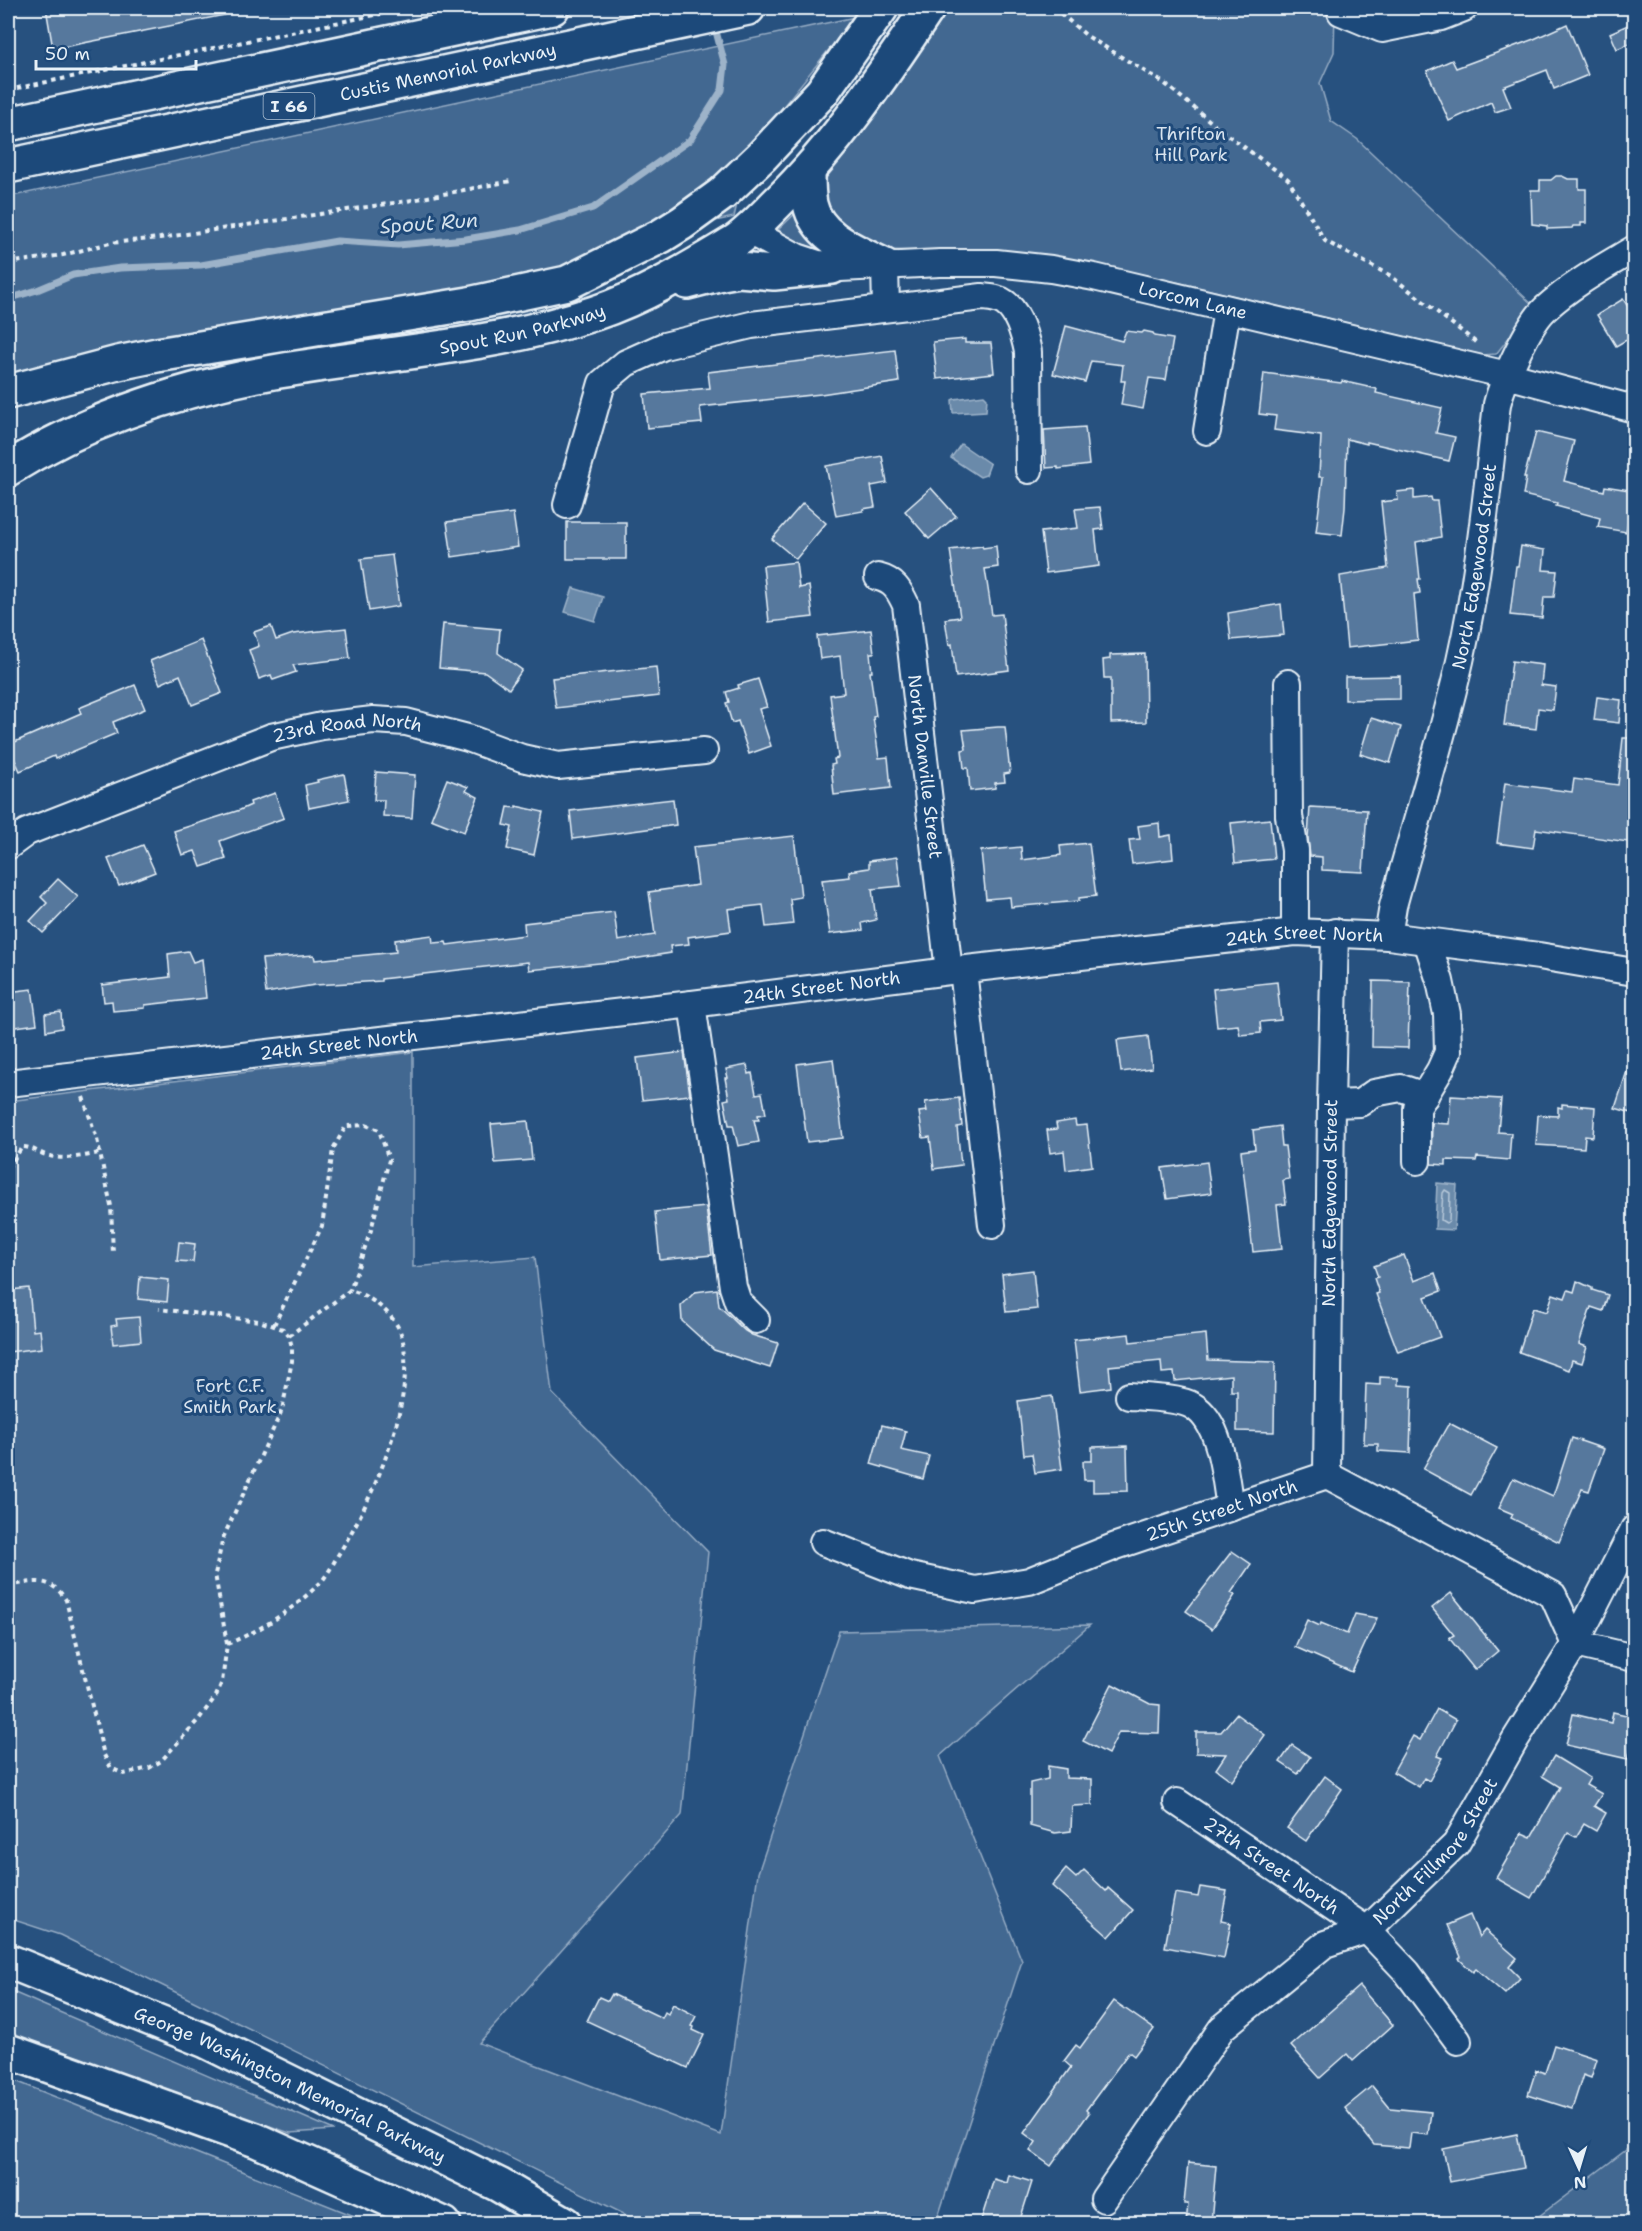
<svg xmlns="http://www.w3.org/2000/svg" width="1642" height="2231" viewBox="0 0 1642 2231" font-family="'Shantell Sans',sans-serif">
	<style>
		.green { fill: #436891; stroke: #96acc4; stroke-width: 1.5 }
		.water { fill: #6b8aaa; stroke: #9db3c9; stroke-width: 1.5 }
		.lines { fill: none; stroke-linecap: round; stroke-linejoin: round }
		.shore { stroke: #b6c8d9; stroke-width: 1.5 }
		.stream { stroke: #9db3c9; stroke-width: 7 }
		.building { fill: #57789d; stroke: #e8f1f8; stroke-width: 1.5 }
		.minor-casing { stroke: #e8f1f8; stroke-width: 30 }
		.major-casing { stroke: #e8f1f8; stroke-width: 38 }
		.highway-casing { stroke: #e8f1f8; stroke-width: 38 }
		.path { stroke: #e8f1f8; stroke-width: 4; stroke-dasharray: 4.5 4.5; stroke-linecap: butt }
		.minor { stroke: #1f4a7a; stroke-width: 26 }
		.major { stroke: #1f4a7a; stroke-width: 33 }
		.highway { stroke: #1f4a7a; stroke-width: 33 }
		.labels { text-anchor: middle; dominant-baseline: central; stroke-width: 6; stroke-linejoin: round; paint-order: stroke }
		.shield { fill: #1f4a7a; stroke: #acbfd2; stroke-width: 1.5 }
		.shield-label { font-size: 16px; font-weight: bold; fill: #e8f1f8 }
		.street-label { font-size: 18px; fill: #e8f1f8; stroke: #1f4a7a }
		.park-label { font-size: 18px; fill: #d8e3ee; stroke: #1f4a7a }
		.water-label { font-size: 20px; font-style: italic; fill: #d5e2ec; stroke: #1f4a7a }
	</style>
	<rect width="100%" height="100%" fill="#27517f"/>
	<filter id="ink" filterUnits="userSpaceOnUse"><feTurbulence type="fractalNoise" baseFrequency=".0167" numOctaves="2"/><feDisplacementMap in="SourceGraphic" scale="12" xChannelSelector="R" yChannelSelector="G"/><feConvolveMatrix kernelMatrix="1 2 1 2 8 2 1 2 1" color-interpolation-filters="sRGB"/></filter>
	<g filter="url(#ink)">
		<g class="green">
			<polygon points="947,8 1407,8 1381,17 1335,9 1334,52 1320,83 1331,121 1357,139 1534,306 1496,354 1482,355 1168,280 1043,254 885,250 856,243 824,209 824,181"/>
			<polygon points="855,17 728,175 660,229 574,267 8,378 8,197"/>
			<polygon points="738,199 734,217 710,222"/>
			<polygon points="801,208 837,254 802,244 778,230"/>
			<polygon points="413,1052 413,1267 535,1257 552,1393 708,1552 682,1815 479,2043 721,2135 758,1873 839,1631 1090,1625 940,1756 1022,1961 936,2223 642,2223 60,1935 8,1918 8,1101"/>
			<polygon points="8,1990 334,2130 290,2133 8,2035"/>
			<polygon points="8,2078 18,2082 372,2223 8,2223"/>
			<polygon points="1634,2144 1634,2223 1530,2223"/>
		</g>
		<g class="water">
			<polygon points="984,395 987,398 986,411 953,413 952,400 954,399"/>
			<polygon points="961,444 990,464 986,475 980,477 951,458"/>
			<polygon points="573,588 603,597 595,621 565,612"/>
			<polygon points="1437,1183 1457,1185 1454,1230 1435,1229"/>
		</g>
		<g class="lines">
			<polygon class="shore" points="1445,1190 1450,1193 1449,1221 1446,1223 1441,1220 1443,1193"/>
			<polyline class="stream" points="8,299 37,290 73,275 120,268 201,265 337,241 398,245 466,239 520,230 593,208 690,140 722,90 725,65 714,24"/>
		</g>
		<g class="building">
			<polygon points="46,8 224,8 225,15 53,49"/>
			<polygon points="1635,22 1635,41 1617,49 1610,33"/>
			<polygon points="1567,24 1588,75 1554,89 1547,70 1503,87 1511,107 1495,112 1491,102 1449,121 1427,71 1452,60 1456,68 1534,39"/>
			<polygon points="1556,176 1562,176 1568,179 1579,179 1579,189 1586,189 1586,223 1581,223 1581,226 1573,226 1572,228 1547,229 1547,226 1532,224 1531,190 1540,190 1540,180 1551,180"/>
			<polygon points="1623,299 1635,317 1635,335 1616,346 1597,315"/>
			<polygon points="1066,326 1122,341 1126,331 1142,333 1144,331 1153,333 1155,336 1173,339 1166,380 1149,378 1143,409 1121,405 1125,381 1121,381 1123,365 1091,361 1085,382 1053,374"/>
			<polygon points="965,339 965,343 991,343 994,373 937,379 933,342"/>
			<polygon points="895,350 899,382 821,394 700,407 702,423 647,428 644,394 710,388 708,372"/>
			<polygon points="1264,373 1341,383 1342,381 1377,389 1376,393 1442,408 1436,433 1455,437 1449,461 1367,442 1367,444 1347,439 1345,508 1342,535 1316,532 1323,477 1319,477 1321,436 1274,430 1276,416 1259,414"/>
			<polygon points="1085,427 1089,465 1058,469 1058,467 1046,468 1044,430"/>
			<polygon points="1536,432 1574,441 1564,481 1604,491 1605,486 1635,491 1635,522 1628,521 1626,532 1598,527 1600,518 1556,506 1557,503 1523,495 1526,478 1524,478"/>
			<polygon points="882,456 887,483 871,486 875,507 863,509 863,511 836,516 826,466"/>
			<polygon points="931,488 956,516 929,539 905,511"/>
			<polygon points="1414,490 1414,499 1431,497 1432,501 1437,501 1441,537 1416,542 1420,579 1418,579 1420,593 1414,594 1418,640 1347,648 1340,576 1388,568 1381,502 1398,500 1397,492"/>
			<polygon points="803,503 826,523 796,559 772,539"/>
			<polygon points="1100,507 1103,529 1095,530 1099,566 1046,573 1041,532 1078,528 1075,509"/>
			<polygon points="513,513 518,547 452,557 447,522"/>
			<rect x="567" y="522" width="59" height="37"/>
			<polygon points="982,546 983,548 996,546 998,567 985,569 992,615 1002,614 1009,670 956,677 952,644 949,645 945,619 960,617 950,550"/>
			<polygon points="1521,546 1545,550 1543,570 1557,571 1554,597 1544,597 1542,618 1510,615 1516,566 1518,566"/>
			<polygon points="392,555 399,606 369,611 361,559"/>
			<polygon points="796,562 799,588 809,586 813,617 769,622 763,566"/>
			<polygon points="1281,604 1284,635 1231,640 1228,613"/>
			<polygon points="443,624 500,629 498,653 522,670 509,689 485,672 439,668"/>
			<polygon points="271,626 276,640 293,634 346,628 350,658 293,665 296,672 273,680 271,675 259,679 249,650 259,646 254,632"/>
			<polygon points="871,630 874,653 870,653 872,672 870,672 876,716 873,717 879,758 888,757 891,788 834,795 831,765 835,764 834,759 838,758 830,695 844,693 840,656 820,659 817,636"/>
			<polygon points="201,640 222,693 192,705 180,675 160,684 150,661"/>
			<polygon points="1145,654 1146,722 1111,723 1111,678 1104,678 1103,660 1110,659 1110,655"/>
			<polygon points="1512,661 1543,665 1541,685 1556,687 1553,710 1538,708 1536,729 1504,725"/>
			<polygon points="656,667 659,696 556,708 552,678"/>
			<polygon points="1400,676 1400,699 1345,700 1345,677"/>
			<polygon points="758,679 767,707 759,709 771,746 749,754 738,721 732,723 726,703 729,702 726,692 739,688 738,685"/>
			<polygon points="135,685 145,709 113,722 117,733 55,759 54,756 20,771 8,745 81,713 79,708"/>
			<polygon points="1597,697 1621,700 1619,723 1594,720"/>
			<polygon points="1371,718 1401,727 1390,763 1360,754"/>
			<polygon points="998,727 1005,727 1010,773 1004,774 1005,782 995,783 995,788 970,791 968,768 964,768 962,750 966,749 963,730"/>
			<polygon points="1623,738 1635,738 1635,843 1536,829 1533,848 1497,843 1505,783 1572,792 1574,779 1618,785"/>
			<polygon points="376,772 415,775 412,818 383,816 384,800 374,800"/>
			<polygon points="344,774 349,800 309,808 305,785 318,782 317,780"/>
			<polygon points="447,779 468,787 466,791 478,797 464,832 431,819"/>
			<polygon points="275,793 284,818 220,841 226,859 201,867 195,851 182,855 174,831 240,810 251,805 250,802"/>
			<polygon points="673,799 676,825 573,839 570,811"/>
			<polygon points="516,806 543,812 534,855 507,849 512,827 504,825 508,807 516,808"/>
			<polygon points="1310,807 1367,810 1363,872 1322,870 1322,857 1310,856 1308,838"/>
			<polygon points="1270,819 1274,859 1235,863 1231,823"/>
			<polygon points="1159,823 1160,837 1171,835 1173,859 1132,864 1129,840 1140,839 1138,826"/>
			<polygon points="794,836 801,897 790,899 793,924 766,927 763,905 728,909 731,931 688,937 689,944 670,946 671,953 620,961 529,970 528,962 381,979 381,981 315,985 266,993 262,959 314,955 315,960 396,952 395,940 432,935 433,943 446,942 447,945 525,935 524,923 614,912 618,941 655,935 649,892 698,885 693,847"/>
			<polygon points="1089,843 1096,896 1079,898 1079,901 1011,907 1010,897 986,899 981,851 1021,847 1022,860 1061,855 1060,846"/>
			<polygon points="143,845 155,872 119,886 108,859"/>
			<polygon points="897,857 901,886 872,889 876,920 862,923 863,930 830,934 822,880 850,877 849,871 869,868 869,861"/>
			<polygon points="58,879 78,897 43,933 30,921 47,903 41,897"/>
			<polygon points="188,951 193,962 202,959 206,998 145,1005 145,1008 113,1011 112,1001 104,1002 102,985 170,977 168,954"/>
			<polygon points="1373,981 1410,982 1408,1048 1372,1047"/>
			<polygon points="1277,982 1281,1020 1260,1022 1261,1033 1240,1035 1238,1025 1217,1027 1213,989"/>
			<polygon points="32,989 37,1024 8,1028 8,992"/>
			<polygon points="61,1012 62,1028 46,1031 45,1014"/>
			<polygon points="1148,1036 1152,1068 1121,1072 1117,1040"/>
			<polygon points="684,1052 690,1095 642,1100 637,1058"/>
			<polygon points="833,1059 843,1138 807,1142 797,1064"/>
			<polygon points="1631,1059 1635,1060 1635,1114 1615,1108"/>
			<polygon points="747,1065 749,1074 752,1073 756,1094 762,1093 766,1114 758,1115 759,1120 754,1120 759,1142 738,1146 733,1125 729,1125 724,1100 729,1099 725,1078 728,1078 726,1069"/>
			<polygon points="1451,1096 1501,1099 1498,1132 1511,1133 1509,1160 1477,1157 1476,1161 1446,1160 1446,1165 1431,1164 1432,1123 1449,1124"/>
			<polygon points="959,1098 962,1126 957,1127 961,1165 934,1169 930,1137 923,1138 919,1112 927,1111 925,1102"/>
			<polygon points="1562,1104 1595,1107 1593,1137 1585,1136 1584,1148 1536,1145 1538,1115 1558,1116 1558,1107 1562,1108"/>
			<polygon points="1075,1120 1076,1126 1087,1125 1092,1166 1066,1170 1064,1151 1050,1153 1047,1130 1057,1129 1056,1123"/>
			<polygon points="528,1121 532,1160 495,1163 491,1124"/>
			<polygon points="1280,1126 1282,1146 1285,1146 1289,1179 1283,1180 1286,1204 1277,1205 1282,1249 1253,1252 1241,1151 1255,1149 1253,1130"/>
			<polygon points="1207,1162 1211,1193 1167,1199 1162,1168"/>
			<polygon points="706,1207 712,1255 660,1260 655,1212"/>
			<polygon points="179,1242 195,1244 193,1262 177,1261"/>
			<polygon points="1404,1255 1414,1281 1435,1273 1441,1291 1425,1297 1440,1337 1398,1352 1376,1294 1379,1293 1374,1278 1378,1277 1374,1266"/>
			<polygon points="1033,1270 1037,1309 1006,1312 1002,1274"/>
			<polygon points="140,1277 169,1280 167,1302 138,1299"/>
			<polygon points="1577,1281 1592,1288 1592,1290 1608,1295 1603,1311 1591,1307 1579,1344 1587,1347 1582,1363 1572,1360 1569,1370 1519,1352 1533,1308 1547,1312 1553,1294 1565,1298 1568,1290 1574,1292"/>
			<polygon points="29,1288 33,1331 40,1330 42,1348 8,1352 8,1298 12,1298 11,1290"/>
			<polygon points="717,1289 719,1306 745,1331 752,1335 778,1343 770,1368 714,1350 682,1321 681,1306 695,1292"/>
			<polygon points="139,1317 141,1341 113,1344 111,1326 117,1325 116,1319"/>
			<polygon points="1129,1334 1130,1342 1206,1334 1208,1360 1275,1362 1274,1432 1237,1431 1237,1391 1231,1391 1231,1375 1175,1381 1174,1372 1162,1373 1161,1361 1109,1366 1111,1387 1080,1391 1074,1340"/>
			<polygon points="1380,1377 1398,1378 1398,1385 1412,1386 1410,1453 1378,1451 1378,1444 1364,1444 1366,1384 1380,1385"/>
			<polygon points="1052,1396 1062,1469 1035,1473 1032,1454 1024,1455 1018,1401"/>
			<polygon points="1449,1423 1497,1448 1471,1495 1423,1469"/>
			<polygon points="882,1425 906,1431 901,1450 929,1456 923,1479 871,1464"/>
			<polygon points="1572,1438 1604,1449 1589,1491 1582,1489 1559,1542 1511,1518 1513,1514 1499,1508 1513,1478 1553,1496"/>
			<polygon points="1127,1446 1128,1491 1093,1492 1093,1480 1084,1480 1083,1461 1092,1461 1092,1447"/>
			<polygon points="1232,1551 1251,1564 1231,1593 1235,1595 1212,1629 1186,1611"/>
			<polygon points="1451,1593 1498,1651 1475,1670 1449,1638 1454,1635 1432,1608"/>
			<polygon points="1355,1614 1377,1618 1352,1672 1295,1647 1307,1620 1320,1626 1321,1623 1347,1634"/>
			<polygon points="1112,1684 1150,1704 1160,1705 1159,1733 1119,1732 1108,1754 1083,1741"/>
			<polygon points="1437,1709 1456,1720 1437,1756 1442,1758 1429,1781 1424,1778 1419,1787 1393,1772 1413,1736 1420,1740"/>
			<polygon points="1613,1712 1635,1717 1635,1732 1628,1759 1566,1745 1573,1714 1611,1723"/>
			<polygon points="1236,1714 1265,1735 1232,1781 1216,1769 1226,1754 1196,1753 1196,1732 1221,1732"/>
			<polygon points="1292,1745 1310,1757 1298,1774 1280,1762"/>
			<polygon points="1554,1756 1590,1778 1586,1785 1602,1794 1594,1806 1606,1813 1596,1831 1584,1824 1576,1837 1568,1833 1531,1898 1496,1878 1522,1833 1531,1837 1560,1787 1542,1776"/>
			<polygon points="1048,1766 1066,1769 1066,1778 1092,1779 1092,1805 1072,1806 1071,1831 1055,1833 1030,1826 1030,1783 1048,1779"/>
			<polygon points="1325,1776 1342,1789 1306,1841 1287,1828"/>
			<polygon points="1066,1869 1076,1878 1084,1870 1106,1891 1108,1888 1133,1910 1109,1937 1052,1886"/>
			<polygon points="1200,1887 1227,1891 1221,1921 1231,1923 1224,1958 1165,1947 1175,1893 1198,1897"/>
			<polygon points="1470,1915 1479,1937 1485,1930 1517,1958 1509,1967 1520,1978 1505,1994 1476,1969 1473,1972 1459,1959 1461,1957 1447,1925"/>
			<polygon points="1359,1986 1393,2025 1353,2061 1347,2054 1320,2078 1291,2046"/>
			<polygon points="612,1994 662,2018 665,2012 668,2014 673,2004 696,2016 691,2026 694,2027 693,2030 704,2035 688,2068 587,2021 599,1997 608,2001"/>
			<polygon points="1114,2001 1154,2029 1134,2056 1129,2052 1086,2110 1089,2113 1051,2166 1030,2151 1036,2142 1024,2133 1071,2067 1064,2061 1076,2045 1080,2048"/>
			<polygon points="1554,2045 1597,2059 1591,2078 1583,2075 1572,2109 1528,2095 1536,2070 1545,2073"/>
			<polygon points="1372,2086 1390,2108 1431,2112 1428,2135 1411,2133 1409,2148 1374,2145 1345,2108"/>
			<polygon points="1517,2134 1524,2168 1450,2182 1443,2149"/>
			<polygon points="1188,2163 1216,2166 1211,2223 1186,2223 1188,2204 1184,2204"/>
			<polygon points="1009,2175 1032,2182 1019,2223 980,2223 994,2179 1007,2183"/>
		</g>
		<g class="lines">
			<defs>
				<g id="minor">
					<polyline points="1341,12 1382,29 1441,17 1464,8"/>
					<path id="s1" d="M 749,231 L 797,257 L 824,266 L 840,268 L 940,263 L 996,263 L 1051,269 L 1094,277 L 1507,375 L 1634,409"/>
					<polyline points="885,266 886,308"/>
					<polyline points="1207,431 1227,309"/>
					<path d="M 567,505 L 602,383 L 626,363 L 664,346 L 751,325 L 982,297 C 990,298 998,298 1005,303 C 1019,313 1025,337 1028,352 L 1029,470"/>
					<path id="s2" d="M 878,577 C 894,581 899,590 906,605 L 949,971"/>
					<polyline points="1288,683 1289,816 1295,850 1295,932"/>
					<path id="s3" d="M 8,846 L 27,832 L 271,737 L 322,726 L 373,720 L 406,722 L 468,738 L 522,758 L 558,766 L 704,751"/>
					<path id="s4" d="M 1388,936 L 1393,906 C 1415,825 1441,744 1460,661 C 1479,577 1487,490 1497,404 C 1503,381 1528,325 1545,309 C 1572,284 1604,267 1634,249"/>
					<polyline points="963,970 992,1225"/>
					<polyline points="692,1004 733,1287 738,1302 756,1320"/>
					<path id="s5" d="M 8,1083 L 692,1004 L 949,971 L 1295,932 L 1388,936 L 1539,956 L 1634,972"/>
					<polyline points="1331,1104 1360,1103 1374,1093 1401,1088 1425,1096"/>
					<polyline points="1417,1161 1417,1108 1440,1070 1448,1052 1447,1014 1440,981 1427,941"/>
					<path d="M 1129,1396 C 1144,1397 1180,1398 1193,1406 C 1222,1423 1225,1478 1230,1508"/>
					<path id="s6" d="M 1327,1475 L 1331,1104 L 1335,932"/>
					<path id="s7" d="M 823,1542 L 910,1576 L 975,1590 L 1029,1581 L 1116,1546 L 1327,1475 L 1553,1595 L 1575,1644 L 1634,1658"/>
					<path id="s8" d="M 1177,1802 L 1367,1930 L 1407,1972 L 1458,2041"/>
					<path id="s9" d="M 1104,2199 L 1222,2028 L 1325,1944 L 1367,1930 L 1456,1844 L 1515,1740 L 1575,1644 L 1634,1529"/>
				</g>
				<g id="major">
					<path d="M 808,171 C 808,182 808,194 810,204 C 817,238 858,252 885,266"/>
					<polyline points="687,282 722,273 739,270 774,273 832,267"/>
					<polyline points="8,392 118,363 157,355 469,304 567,283 661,236 682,223 722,194 762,156 822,92 881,8"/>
					<path id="s10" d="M 8,469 C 91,417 183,388 279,371 C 384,353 494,347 595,313 C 646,296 691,268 736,241 C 751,230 764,216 777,203 C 835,146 883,76 928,8"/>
				</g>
				<g id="highway">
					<polyline points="8,124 552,8"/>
					<path id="s11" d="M 8,166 L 748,8"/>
					<path id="s12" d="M 8,1961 L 206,2041 L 499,2185 L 566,2224"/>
					<polyline points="8,2051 256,2140 444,2224"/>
				</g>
			</defs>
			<use href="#minor" class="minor-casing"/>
			<use href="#major" class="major-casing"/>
			<use href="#highway" class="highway-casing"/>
			<g class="path">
				<polyline points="1054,8 1087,36 1164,83 1222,131 1288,179 1325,241 1391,276 1478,344"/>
				<polyline points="8,90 409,8"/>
				<polyline points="8,263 63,255 110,243 160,238 407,201 511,181"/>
				<polyline points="83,1097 97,1139 111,1206 113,1254"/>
				<path d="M 8,1168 L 22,1147 C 33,1147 39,1154 50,1156 C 64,1160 85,1156 99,1153"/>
				<polyline points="274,1325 322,1226 333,1149 346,1126 366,1125 379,1130 389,1160 371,1230 350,1290"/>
				<path d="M 8,1586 C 33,1582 50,1575 66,1600 L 104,1755 L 111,1768 L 124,1774 L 149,1768 L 161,1761 L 199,1719 L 216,1696 L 222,1682 L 227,1644 L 215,1574 L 223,1538 L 282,1410 L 292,1361 L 292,1347 L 289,1336 L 283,1329 L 259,1321 L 159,1309"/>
				<path d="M 227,1644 C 262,1630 294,1609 321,1582 C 328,1574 333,1564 338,1555 C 371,1503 418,1399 402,1337 C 396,1315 371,1296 350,1290 L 289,1336"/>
			</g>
			<use href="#minor" class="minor"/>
			<use href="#major" class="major"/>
			<use href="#highway" class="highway"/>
		</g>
	</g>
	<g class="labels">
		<rect class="shield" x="263.5" y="93" width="51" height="26" rx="4.5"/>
		<g class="shield-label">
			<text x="289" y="106">I 66</text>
		</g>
		<g class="street-label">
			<text stroke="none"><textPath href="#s11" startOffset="450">Custis Memorial Parkway</textPath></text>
			<text stroke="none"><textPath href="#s1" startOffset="456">Lorcom Lane</textPath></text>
			<text stroke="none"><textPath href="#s10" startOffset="537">Spout Run Parkway</textPath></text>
			<text stroke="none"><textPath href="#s4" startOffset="380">North Edgewood Street</textPath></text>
			<text stroke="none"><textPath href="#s3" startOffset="363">23rd Road North</textPath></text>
			<text stroke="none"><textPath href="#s2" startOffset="204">North Danville Street</textPath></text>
			<text stroke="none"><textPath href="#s5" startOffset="1305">24th Street North</textPath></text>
			<text stroke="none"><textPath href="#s5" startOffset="819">24th Street North</textPath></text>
			<text stroke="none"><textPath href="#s5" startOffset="333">24th Street North</textPath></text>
			<text stroke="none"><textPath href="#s6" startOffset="272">North Edgewood Street</textPath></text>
			<text stroke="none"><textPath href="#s7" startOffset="420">25th Street North</textPath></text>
			<text stroke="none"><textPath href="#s9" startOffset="490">North Fillmore Street</textPath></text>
			<text stroke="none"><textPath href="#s8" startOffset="114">27th Street North</textPath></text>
			<text stroke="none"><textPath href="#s12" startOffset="308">George Washington Memorial Parkway</textPath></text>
		</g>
		<g class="park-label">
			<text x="1191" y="134">Thrifton<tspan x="1191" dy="21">Hill Park</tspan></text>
			<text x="230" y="1386">Fort C.F.<tspan x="230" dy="21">Smith Park</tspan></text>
		</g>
		<g class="water-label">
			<text transform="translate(429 223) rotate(-4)">Spout Run</text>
		</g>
	</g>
	<rect width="1642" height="2231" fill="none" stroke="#1f4a7a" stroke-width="30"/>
	<rect x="15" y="15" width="1612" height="2201" fill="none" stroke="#e8f1f8" stroke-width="2" filter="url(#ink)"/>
	<g transform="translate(1579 2168) rotate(176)" stroke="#1f4a7a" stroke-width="4.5" paint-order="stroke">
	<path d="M0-4.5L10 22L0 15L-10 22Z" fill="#e8f1f8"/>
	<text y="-9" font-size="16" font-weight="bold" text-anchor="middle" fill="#e8f1f8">N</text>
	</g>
	<path d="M36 60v9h160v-9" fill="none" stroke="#e8f1f8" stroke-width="3"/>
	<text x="45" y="60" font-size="18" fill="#e8f1f8" stroke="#1f4a7a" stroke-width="4.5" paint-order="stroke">50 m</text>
</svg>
